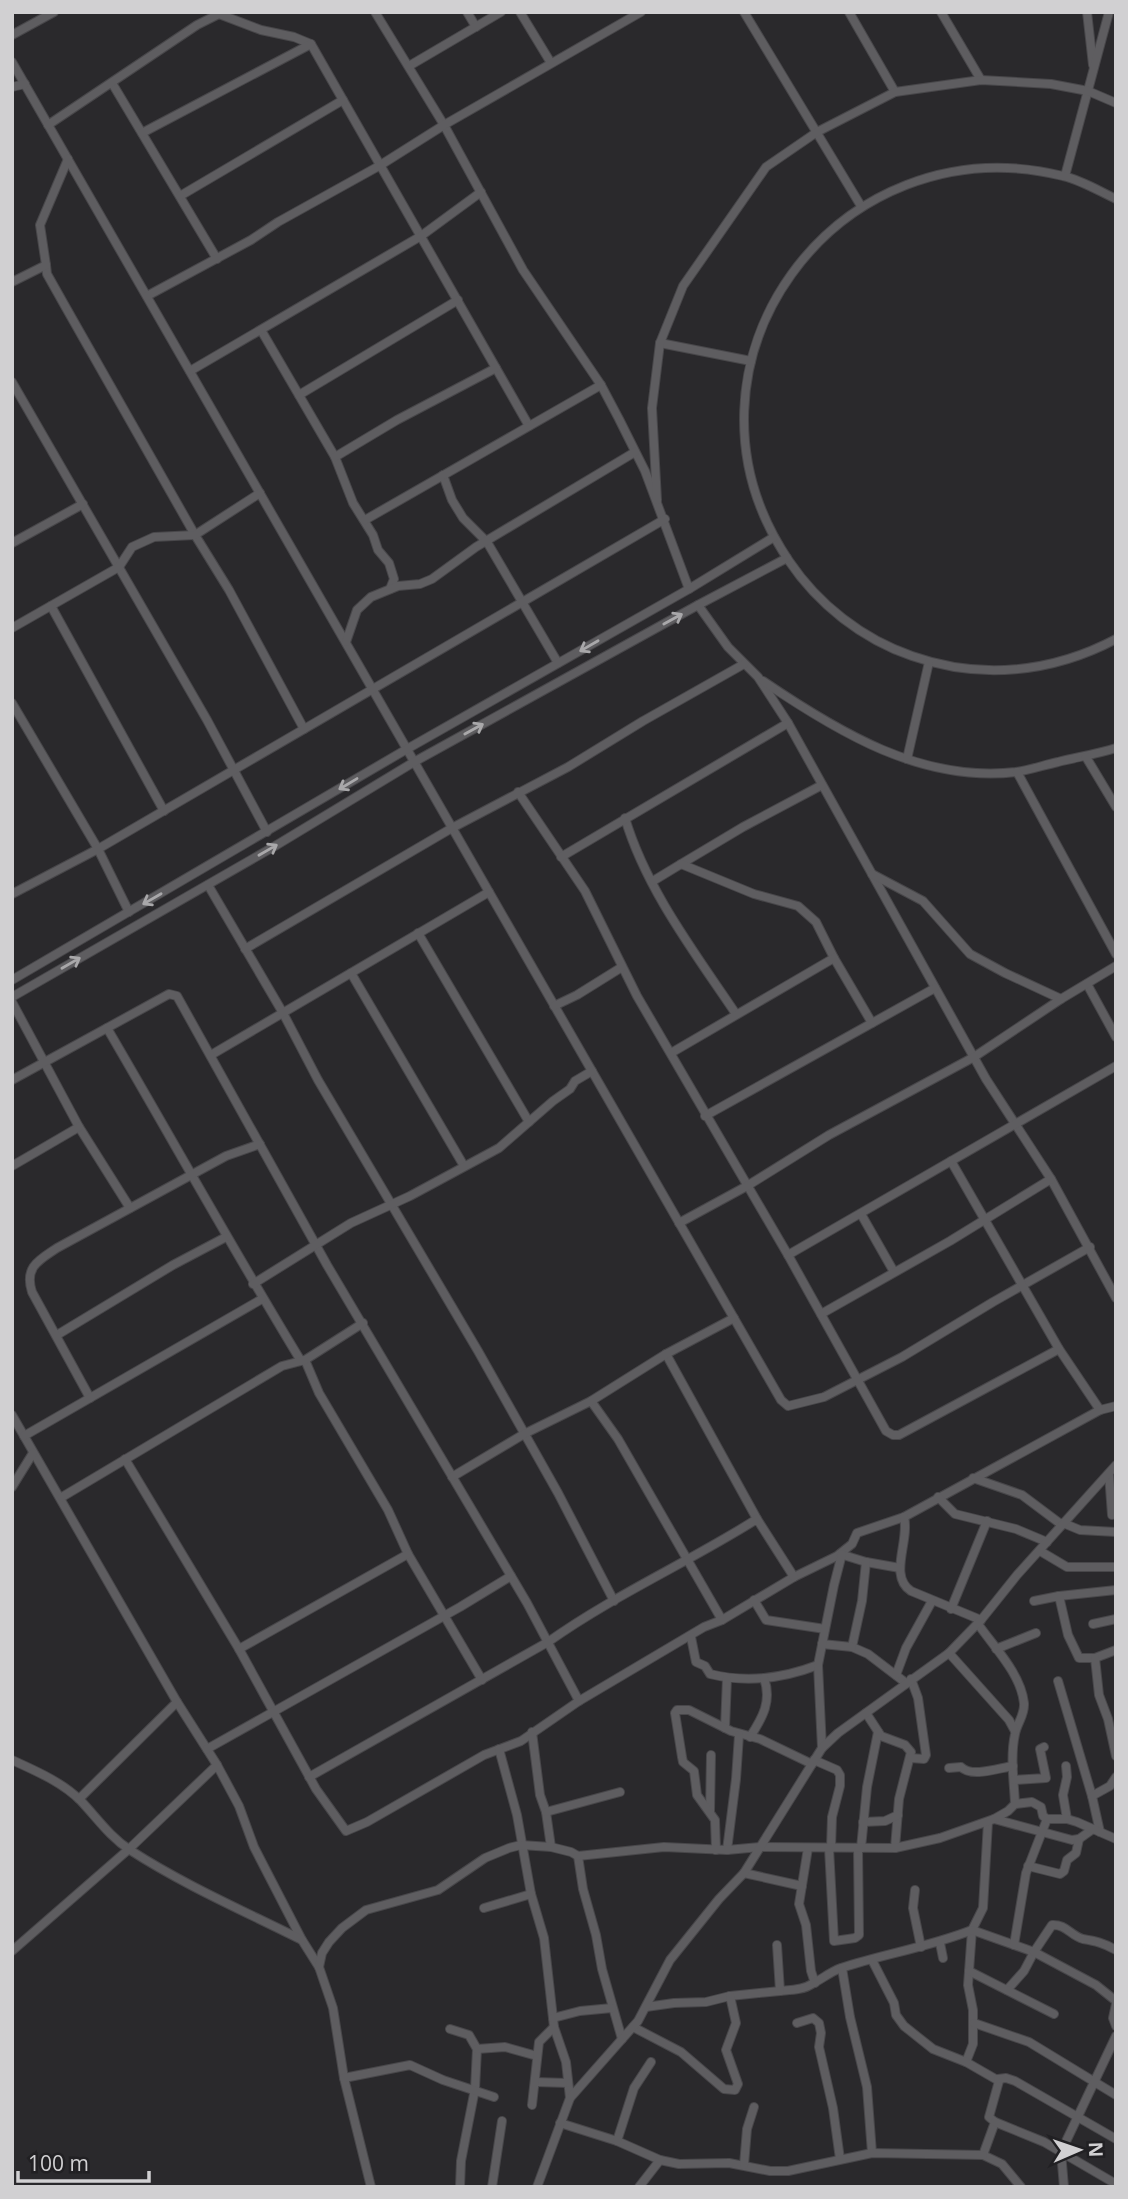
<svg xmlns="http://www.w3.org/2000/svg" width="1128" height="2199" viewBox="0 0 1128 2199" font-family="'Open Sans',sans-serif">
	<style>
		.lines { fill: none; stroke-linecap: round; stroke-linejoin: round }
		.minor-casing { stroke: #48474a; stroke-width: 10 }
		.minor { stroke: #5e5d60; stroke-width: 8 }
		.oneway { stroke: #a9a8aa }
	</style>
	<rect width="100%" height="100%" fill="#2a292c"/>
	<g class="lines">
		<defs>
			<g id="minor">
				<polyline points="375,12 444,125 523,270 601,385 619,419 645,471 689,589"/>
				<polyline points="467,12 476,27"/>
				<polyline points="520,12 551,63"/>
				<polyline points="744,12 861,206"/>
				<polyline points="849,12 895,92"/>
				<polyline points="941,12 981,80"/>
				<polyline points="1087,12 1093,65"/>
				<polyline points="12,35 54,12"/>
				<polyline points="12,62 781,1400 788,1406 824,1397 902,1357 993,1302 1090,1247"/>
				<polyline points="409,66 501,12"/>
				<polyline points="112,83 217,259"/>
				<polyline points="12,87 25,84"/>
				<polyline points="48,125 197,25 219,14 261,30 294,37 311,44 529,426"/>
				<polyline points="142,133 311,44"/>
				<polyline points="1065,176 1109,12"/>
				<polyline points="180,196 343,100"/>
				<path d="M 1116,199 C 1099,191 1081,180 1063,176 C 836,120 657,366 789,561 C 818,604 862,639 912,656 C 980,680 1052,673 1116,639"/>
				<polyline points="46,265 47,274 65,306 195,535 229,590 304,729"/>
				<polyline points="12,282 46,265 40,225 68,159"/>
				<polyline points="147,296 251,240 278,222 379,166 444,125 641,12"/>
				<polyline points="261,330 335,457 353,503 373,535 378,550 389,563 394,579 390,589"/>
				<polyline points="660,343 751,361"/>
				<polyline points="190,371 421,236 481,192"/>
				<polyline points="12,382 207,720 267,832"/>
				<polyline points="299,395 458,300"/>
				<polyline points="335,457 397,420 496,368"/>
				<polyline points="443,475 452,500 463,518 487,542 558,663"/>
				<polyline points="657,500 652,408 660,343 683,286 766,167 817,132 895,92 981,80 1051,84 1088,91 1116,103"/>
				<polyline points="365,520 601,385"/>
				<polyline points="12,543 83,504"/>
				<polyline points="698,605 728,647 758,677 788,723 986,1079 1051,1179 1116,1298"/>
				<polyline points="51,606 164,811"/>
				<polyline points="12,628 119,567 132,547 154,537 195,535 260,493"/>
				<polyline points="346,642 357,610 371,597 398,586 420,584 432,579 476,547 635,452"/>
				<path d="M 763,681 C 838,732 922,783 1016,772 C 1030,770 1044,765 1058,762 C 1078,757 1097,754 1116,748"/>
				<polyline points="12,703 98,849 129,912"/>
				<polyline points="1086,757 1116,807"/>
				<polyline points="907,759 929,662"/>
				<polyline points="1017,772 1116,954"/>
				<polyline points="518,792 585,891 637,996 788,1255 886,1431 893,1435 899,1435 1059,1349"/>
				<path d="M 625,818 C 646,889 695,953 736,1014"/>
				<polyline points="561,857 788,723"/>
				<polyline points="681,864 743,827 822,785"/>
				<polyline points="872,874 923,901 970,954 1005,973 1061,999"/>
				<polyline points="653,881 681,864 754,894 798,906 816,922 834,958"/>
				<polyline points="208,885 283,1013 318,1080 478,1351 558,1493 614,1601"/>
				<polyline points="12,894 98,849 665,519"/>
				<polyline points="418,933 529,1122"/>
				<polyline points="245,949 452,828 568,767 643,721 744,664"/>
				<polyline points="351,973 464,1166"/>
				<polyline points="12,980 407,749 689,589 774,537"/>
				<polyline points="1087,984 1116,1037"/>
				<polyline points="12,997 275,846 414,762 698,605 787,558"/>
				<polyline points="12,1002 79,1127 130,1208"/>
				<polyline points="554,1006 577,995 622,967"/>
				<path d="M 107,1028 C 172,1139 234,1251 301,1361"/>
				<polyline points="671,1053 834,958 872,1023"/>
				<polyline points="211,1055 489,892"/>
				<polyline points="12,1080 169,994 177,996 327,1265 527,1603 579,1701"/>
				<polyline points="705,1116 935,988"/>
				<polyline points="951,1161 1059,1349 1100,1410"/>
				<polyline points="12,1166 79,1127"/>
				<polyline points="861,1214 894,1272"/>
				<polyline points="679,1223 747,1186 829,1135 974,1057 1061,999 1116,966"/>
				<polyline points="788,1255 1116,1066"/>
				<polyline points="253,1284 351,1223 410,1196 499,1148 553,1101 570,1089 575,1081 592,1071"/>
				<polyline points="821,1314 950,1241 1051,1179"/>
				<polyline points="57,1335 173,1265 226,1237"/>
				<polyline points="666,1354 757,1519"/>
				<polyline points="305,1360 319,1393 388,1510 408,1554 482,1680"/>
				<path d="M 90,1398 L 32,1292 C 24,1267 39,1260 57,1248 L 226,1156 L 260,1144"/>
				<polyline points="591,1401 618,1439 722,1620"/>
				<polyline points="12,1415 177,1702 217,1765 239,1806 254,1847 302,1940 319,1967 333,2008 344,2078 371,2187"/>
				<polyline points="24,1436 262,1299"/>
				<polyline points="125,1459 239,1649 316,1789 346,1831 367,1822 484,1755 521,1741 579,1701 704,1627 722,1620 794,1577 837,1556 852,1544 857,1533 904,1517 1100,1410 1116,1406"/>
				<polyline points="1109,1474 1112,1515"/>
				<polyline points="452,1477 524,1434 591,1401 666,1354 734,1318"/>
				<polyline points="973,1478 1022,1495 1062,1525"/>
				<polyline points="12,1487 33,1453"/>
				<polyline points="62,1497 282,1366 305,1360 363,1323"/>
				<polyline points="938,1497 955,1514 1016,1529 1047,1542"/>
				<path d="M 904,1517 C 910,1541 888,1576 911,1591 L 981,1620"/>
				<polyline points="1063,1523 1080,1530 1116,1532"/>
				<polyline points="1040,1551 1067,1567 1116,1567"/>
				<polyline points="840,1554 866,1562 900,1568"/>
				<polyline points="866,1562 862,1601 852,1647 868,1654 906,1683"/>
				<polyline points="1059,1596 1116,1590"/>
				<polyline points="754,1600 766,1620 825,1629"/>
				<polyline points="1034,1601 1059,1596 1068,1635 1079,1658 1095,1658 1116,1650"/>
				<polyline points="951,1609 987,1521"/>
				<path d="M 978,1624 C 994,1647 1021,1674 1024,1703 C 1025,1715 1017,1723 1015,1734 C 1010,1757 1014,1781 1015,1804"/>
				<polyline points="1093,1624 1116,1619"/>
				<path d="M 691,1637 L 696,1662 L 705,1666 L 710,1674 C 746,1683 784,1678 818,1665"/>
				<polyline points="822,1644 852,1647"/>
				<polyline points="239,1649 408,1554"/>
				<polyline points="996,1649 1036,1633"/>
				<polyline points="949,1653 1009,1720 1015,1731"/>
				<polyline points="1095,1658 1099,1695 1108,1719 1116,1756"/>
				<polyline points="896,1675 906,1648 932,1601"/>
				<polyline points="1058,1681 1092,1796"/>
				<polyline points="866,1713 881,1736 905,1745 911,1752 899,1799 895,1848"/>
				<polyline points="725,1728 727,1678"/>
				<polyline points="532,1732 540,1795 546,1812 551,1847"/>
				<path d="M 750,1737 C 763,1717 772,1701 764,1678"/>
				<polyline points="822,1748 818,1665 834,1585 842,1554"/>
				<polyline points="207,1749 460,1607 511,1576"/>
				<polyline points="499,1749 517,1815 531,1894 544,1938 554,2027 566,2062 570,2098"/>
				<polyline points="911,1758 924,1759 926,1755 918,1698 911,1679"/>
				<path d="M 12,1760 C 36,1771 62,1782 81,1801 C 97,1818 110,1837 130,1850 C 184,1885 244,1911 302,1940"/>
				<polyline points="814,1760 837,1770 840,1775 840,1786 832,1817 831,1848"/>
				<polyline points="1066,1766 1067,1777 1063,1795 1067,1819"/>
				<path d="M 949,1768 L 961,1767 C 972,1778 999,1768 1013,1766"/>
				<path d="M 309,1777 L 548,1642 C 614,1595 689,1562 757,1519 L 794,1577"/>
				<polyline points="1014,1780 1046,1778 1040,1749 1044,1747"/>
				<polyline points="79,1799 177,1702"/>
				<polyline points="546,1812 620,1792"/>
				<polyline points="710,1812 711,1755"/>
				<polyline points="994,1819 1072,1840 1079,1839 1093,1829"/>
				<polyline points="863,1822 885,1821 898,1815"/>
				<polyline points="988,1822 983,1908 972,1930 968,1985 973,2010 973,2044 966,2062 999,2081 989,2117 995,2122 983,2155 1002,2164 1021,2187"/>
				<polyline points="1100,1832 1092,1796 1110,1786 1116,1777"/>
				<polyline points="808,1848 799,1904 806,1925 811,1971 815,1983"/>
				<polyline points="829,1848 834,1941 855,1938 859,1935 858,1848"/>
				<polyline points="861,1848 867,1787 878,1732"/>
				<polyline points="716,1850 715,1820 697,1795 694,1771 683,1762 682,1757 675,1713 677,1710 689,1710 731,1731 760,1739 812,1764"/>
				<polyline points="727,1850 736,1779 739,1735"/>
				<polyline points="578,1856 583,1889 596,1935 602,1969 622,2039"/>
				<polyline points="1028,1866 1060,1874 1064,1871 1067,1860 1076,1853 1079,1839"/>
				<polyline points="744,1873 802,1886"/>
				<polyline points="915,1890 913,1908 921,1947"/>
				<polyline points="484,1908 531,1894"/>
				<polyline points="940,1943 943,1958"/>
				<path d="M 777,1945 L 780,1991 C 791,1990 803,1990 812,1984 C 822,1979 830,1972 841,1968 C 884,1954 929,1947 972,1930 L 1034,1952 L 1024,1971 L 1007,1990"/>
				<polyline points="1014,1945 1026,1873 1047,1819"/>
				<path d="M 1116,1950 C 1104,1943 1095,1941 1083,1939 C 1071,1936 1066,1924 1052,1925 L 1034,1952 L 1096,1985 L 1116,2001"/>
				<polyline points="12,1951 129,1849 217,1765"/>
				<polyline points="872,1960 894,2003 896,2015 904,2026 933,2049 966,2062"/>
				<polyline points="319,1967 322,1953 329,1942 342,1928 366,1910 438,1890 485,1858 509,1848 521,1845 551,1847 571,1852 578,1856 664,1847 727,1850 760,1847 895,1848 940,1838 994,1819 1008,1811 1015,1804 1032,1802 1041,1807 1043,1816 1047,1819 1067,1819 1077,1822 1116,1839"/>
				<polyline points="842,1968 850,2017 867,2087 872,2153"/>
				<polyline points="969,1971 1054,2014"/>
				<polyline points="1116,2004 1113,2018 1116,2026"/>
				<polyline points="646,2007 674,2003 706,2002 730,1996 780,1991"/>
				<polyline points="553,2018 580,2011 612,2008"/>
				<polyline points="797,2023 813,2018 819,2023 821,2033 819,2047 833,2108 840,2159"/>
				<polyline points="974,2023 1029,2042 1116,2095"/>
				<polyline points="633,2027 681,2052 724,2089 735,2090 738,2084 726,2050 736,2023 730,1996"/>
				<polyline points="450,2029 469,2035 477,2049 475,2089 461,2161 460,2187"/>
				<polyline points="477,2049 505,2047 537,2056"/>
				<polyline points="344,2078 410,2065 443,2080 494,2097"/>
				<polyline points="998,2079 1006,2078 1015,2081 1116,2139"/>
				<polyline points="535,2082 568,2083"/>
				<polyline points="532,2105 539,2042 554,2027"/>
				<polyline points="995,2122 1044,2142 1116,2184"/>
				<polyline points="560,2123 617,2141 660,2160 679,2164 729,2163 770,2171 788,2171 872,2153 983,2155"/>
				<polyline points="617,2141 634,2088 651,2062"/>
				<polyline points="744,2165 747,2129 754,2107"/>
				<polyline points="492,2187 502,2121"/>
				<polyline points="537,2187 570,2098 638,2021 670,1960 719,1899 744,1873 822,1748 838,1733 949,1653 981,1620 1017,1575 1116,1465"/>
				<polyline points="639,2187 660,2160"/>
				<polyline points="1064,2187 1061,2152 1116,2036"/>
			</g>
		</defs>
		<use href="#minor" class="minor-casing"/>
		<use href="#minor" class="minor"/>
	</g>
	<defs><path id="oneway-shaft" d="M-6 0H5M1.5-3L5.5 0L1.5 3" fill="none" stroke-width="1.6" stroke-linecap="round" stroke-linejoin="round" transform="scale(1.75)"/></defs>
	<g class="oneway">
		<use href="#oneway-shaft" transform="translate(673 619) rotate(-29)"/>
		<use href="#oneway-shaft" transform="translate(589 646) rotate(150)"/>
		<use href="#oneway-shaft" transform="translate(474 729) rotate(-29)"/>
		<use href="#oneway-shaft" transform="translate(348 784) rotate(149)"/>
		<use href="#oneway-shaft" transform="translate(268 850) rotate(-30)"/>
		<use href="#oneway-shaft" transform="translate(152 899) rotate(150)"/>
		<use href="#oneway-shaft" transform="translate(71 963) rotate(-30)"/>
	</g>
	<rect width="1128" height="2199" fill="none" stroke="#d1d0d2" stroke-width="28"/>
	<g transform="translate(1079 2150) rotate(88)" stroke="#212023" stroke-width="5" paint-order="stroke">
	<path d="M0-5L12 26L0 18L-12 26Z" fill="#d1d0d2"/>
	<text y="-10" font-size="19" font-weight="bold" text-anchor="middle" fill="#d1d0d2">N</text>
	</g>
	<path d="M18 2171v10h131v-10" fill="none" stroke="#d1d0d2" stroke-width="3.5"/>
	<text x="28" y="2171" font-size="21" fill="#d1d0d2" stroke="#212023" stroke-width="5" paint-order="stroke">100 m</text>
</svg>
